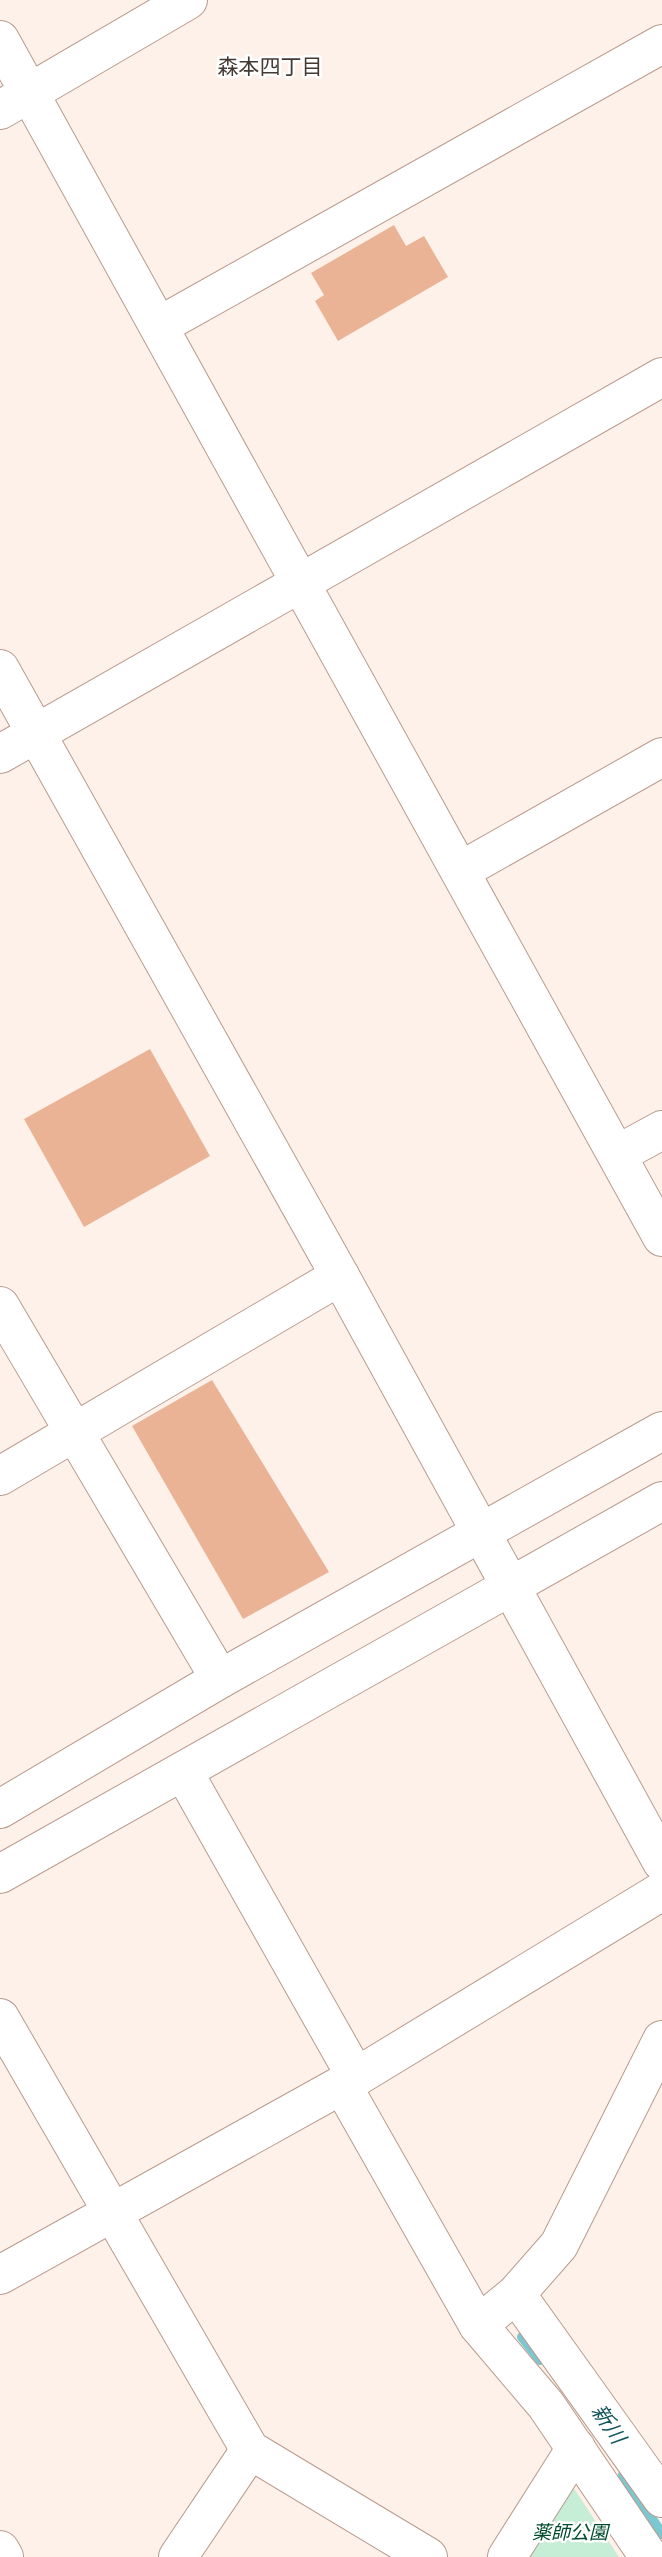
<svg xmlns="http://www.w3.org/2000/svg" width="662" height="2557" viewBox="0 0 662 2557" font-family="Georgia,'Noto Sans JP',serif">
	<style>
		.green { fill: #c6edd6 }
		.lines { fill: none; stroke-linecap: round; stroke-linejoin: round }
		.stream { stroke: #7bc7d2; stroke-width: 10 }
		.building { fill: #ebb395 }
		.street-casing { stroke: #b99b8c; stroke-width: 40 }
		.secondary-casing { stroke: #b99b8c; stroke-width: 40 }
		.street { stroke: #fff; stroke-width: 38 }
		.secondary { stroke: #fff; stroke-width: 38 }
		.labels { text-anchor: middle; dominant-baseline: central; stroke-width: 5; stroke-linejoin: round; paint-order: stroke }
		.park-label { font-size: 19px; font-style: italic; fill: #004c2e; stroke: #fff }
		.neighbourhood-label { font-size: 21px; fill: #443832; stroke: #fff }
		.water-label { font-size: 21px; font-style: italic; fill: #13555d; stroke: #fff }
	</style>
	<rect width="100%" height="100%" fill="#fef1ea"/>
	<polygon class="green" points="569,2481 619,2557 523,2557"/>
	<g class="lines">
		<g class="stream">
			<polyline points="522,2337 540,2360"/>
			<polyline points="623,2475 662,2534"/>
		</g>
	</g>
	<g class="building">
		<polygon points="394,225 406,246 424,236 448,277 338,341 315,301 324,295 311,273"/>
		<polygon points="150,1049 210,1156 84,1227 24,1119"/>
		<polygon points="212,1380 329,1572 243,1619 132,1426"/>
	</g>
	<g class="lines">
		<defs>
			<g id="street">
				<polyline points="0,40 662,1237"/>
				<polyline points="0,110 188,0"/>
				<polyline points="159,326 662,44"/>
				<polyline points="0,754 662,377"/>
				<polyline points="462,870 662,757"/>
				<polyline points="618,1154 662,1130"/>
				<polyline points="0,1306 220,1679"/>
				<polyline points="0,1476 340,1276"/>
				<polyline points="183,1771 356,2077"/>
				<polyline points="0,2018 250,2450 428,2557"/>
				<polyline points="342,2085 478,2325 546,2405 649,2557"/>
				<polyline points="0,2275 356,2077 662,1891"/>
				<polyline points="516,2294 662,2498"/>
				<polyline points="478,2325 516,2294 559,2245 662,2040"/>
				<polyline points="0,2550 4,2557"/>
				<polyline points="178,2557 250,2450"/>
				<polyline points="507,2557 576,2448"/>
			</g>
			<g id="secondary">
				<polyline points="0,669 340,1276 662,1862"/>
				<polyline points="0,1809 220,1679 662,1431"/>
				<polyline points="0,1874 662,1501"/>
			</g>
		</defs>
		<use href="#street" class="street-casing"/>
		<use href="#secondary" class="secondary-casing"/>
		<use href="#street" class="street"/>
		<use href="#secondary" class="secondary"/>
	</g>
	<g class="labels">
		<g class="park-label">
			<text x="570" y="2530">薬師公園</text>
		</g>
		<g class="neighbourhood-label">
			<text x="270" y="65">森本四丁目</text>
		</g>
		<g class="water-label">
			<text transform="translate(610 2423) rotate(56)">新川</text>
		</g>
	</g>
</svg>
